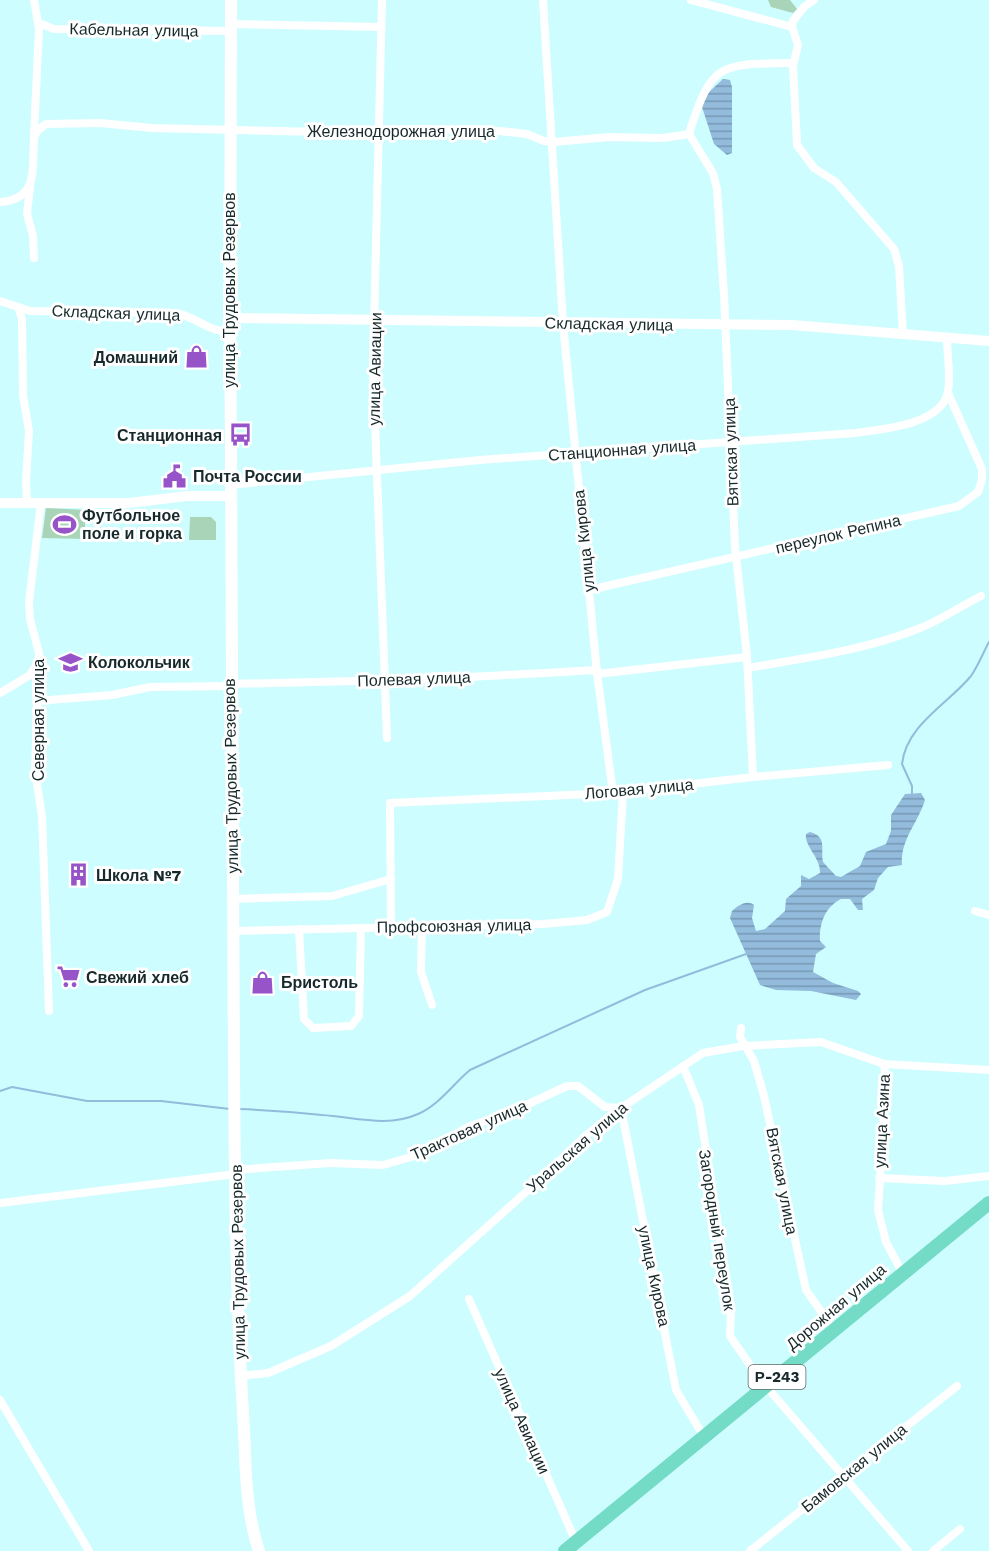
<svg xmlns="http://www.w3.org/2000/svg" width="989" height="1551" viewBox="0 0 989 1551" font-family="'Work Sans',sans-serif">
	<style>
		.green { fill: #aad4b8 }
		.water { fill: url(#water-rules) }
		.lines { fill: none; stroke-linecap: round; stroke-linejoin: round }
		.stream { stroke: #92bbdc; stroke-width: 2 }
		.minor { stroke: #fff; stroke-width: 8 }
		.tertiary { stroke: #fff; stroke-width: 10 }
		.secondary { stroke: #fff; stroke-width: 12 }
		.trunk { stroke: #74dbc6; stroke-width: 14 }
		.labels { text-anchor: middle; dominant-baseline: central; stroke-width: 6; stroke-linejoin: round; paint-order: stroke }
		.shield { fill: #fff; stroke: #5d696a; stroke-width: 1.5 }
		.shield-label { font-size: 15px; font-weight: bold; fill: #17292a }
		.street-label { font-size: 16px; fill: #17292a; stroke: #fff }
		.poi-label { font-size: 16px; font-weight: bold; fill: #17292a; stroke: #fff; text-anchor: start }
	</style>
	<defs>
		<pattern id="water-rules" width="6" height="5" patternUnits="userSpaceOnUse" patternTransform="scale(1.5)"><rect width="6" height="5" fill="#92bbdc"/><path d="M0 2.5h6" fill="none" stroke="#7698b3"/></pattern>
	</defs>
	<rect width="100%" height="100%" fill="#cdfdff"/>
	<g class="green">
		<polygon points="768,0 790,0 797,9 793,13 771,7"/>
		<polygon points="46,508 85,510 85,539 42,538"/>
		<polygon points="190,517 211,517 216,522 216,540 189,540"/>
	</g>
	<g class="water">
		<polygon points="723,79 730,80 732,87 732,153 727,155 714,144 702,107 708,93"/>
		<path d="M 921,793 L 925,800 C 918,823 900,840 902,865 L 888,867 L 878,878 L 874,890 L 862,899 L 863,910 L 858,910 L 850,899 L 841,899 C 825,907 819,924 820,941 L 826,947 L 816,954 L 813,972 L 833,983 L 858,991 L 861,994 L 856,1000 L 811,991 L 776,990 L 760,985 L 730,918 L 732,911 C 737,906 747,899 754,905 L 752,918 L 756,931 L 765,929 L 785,911 L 786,899 L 801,886 L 801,875 L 809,879 L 820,873 C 821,858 804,846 806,834 L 810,832 C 828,837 820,849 823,862 L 836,876 L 841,877 L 860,866 L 866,852 L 886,844 L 891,831 L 891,815 L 905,794 Z"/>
	</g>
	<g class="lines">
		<g class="stream">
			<path d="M 912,795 L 912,786 L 902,764 C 906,725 948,704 971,676 C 978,666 983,653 989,642"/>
			<polyline points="0,1091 12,1087 87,1101 161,1101 230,1109"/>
			<path d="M 239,1109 C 267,1110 295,1112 322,1115 C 354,1117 387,1128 418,1114 C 439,1105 453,1084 470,1070 L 645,990 L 749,953"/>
		</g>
		<g class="minor">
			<polyline points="34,0 39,29 34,135"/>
			<polyline points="382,0 373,370 387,738"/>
			<polyline points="543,0 563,324 597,673 613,793"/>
			<polyline points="691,0 792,27"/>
			<polyline points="39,23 54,29 231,31"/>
			<polyline points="231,24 381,27"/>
			<polyline points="793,66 798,45 792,27 793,21 804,7 814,0"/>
			<polyline points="689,134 713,173 717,189 724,295 735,546 747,657 753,777"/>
			<path d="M 689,134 C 711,63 719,64 790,63 L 793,66 L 797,145 L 814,168 L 836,182 L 894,249 L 899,266 L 903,335"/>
			<polyline points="30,187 27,214 33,236 34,258"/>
			<path d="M 0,202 C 39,199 32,169 34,138 L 37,131 L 46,124 L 100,123 L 152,128 L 321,132 L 422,129 L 500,131 L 527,134 L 544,141 L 554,142 L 609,137 L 663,138 L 689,134"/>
			<path d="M 0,301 L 30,311 L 176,313 C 196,317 210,332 229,332"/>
			<polyline points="18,307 22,319 23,395 29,431 26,481 27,503"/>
			<path d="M 230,485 L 480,460 L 855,433 C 881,429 943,425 948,391 C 951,375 947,355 947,339"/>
			<polyline points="41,503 29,602 30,619 39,653 35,771 42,816 49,1011"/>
			<polyline points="589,590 959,506 978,492 982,480 982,469 948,393"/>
			<path d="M 748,668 C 804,658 861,651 915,630 C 938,622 959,607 981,596"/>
			<polyline points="597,674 747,657"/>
			<polyline points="230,684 435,679 597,670"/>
			<polyline points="0,693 30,675 38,662"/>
			<polyline points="37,701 112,695 150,687 230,686"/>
			<polyline points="233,899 332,896 391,879"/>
			<polyline points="975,911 989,915"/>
			<polyline points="422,926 421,972 432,1005"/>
			<polyline points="391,927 390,803 613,793 753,777 888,765"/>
			<polyline points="299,929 304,1019 313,1028 351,1026 359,1016 361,928"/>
			<polyline points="233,931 543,924 587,920 607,912 618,879 623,792"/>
			<polyline points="741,1028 740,1037 754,1061 764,1096 806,1290 834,1330"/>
			<polyline points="884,1064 886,1082 878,1210 886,1242 902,1272"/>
			<polyline points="683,1066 699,1105 731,1310 730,1336 759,1378 908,1551"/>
			<polyline points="235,1170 330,1163 383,1165 418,1155 470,1126 511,1112 567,1086 578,1086 605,1107 621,1108 676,1390 704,1437"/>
			<polyline points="879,1178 945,1181 989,1176"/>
			<polyline points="0,1203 236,1174"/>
			<polyline points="469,1299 576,1542"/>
			<polyline points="241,1376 268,1373 331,1346 410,1296 546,1174 584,1137 621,1108 703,1053 743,1046 821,1042 884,1064 989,1070"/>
			<polyline points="0,1400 89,1551"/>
			<polyline points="750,1551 957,1386"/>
			<polyline points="933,1551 960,1529"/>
		</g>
		<g class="tertiary">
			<polyline points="229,318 792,325 989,341"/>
			<polyline points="0,503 129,503 187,496 231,496"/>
		</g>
		<path class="secondary" d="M 231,0 C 229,359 231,718 234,1077 C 235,1188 236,1301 243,1412 C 246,1458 244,1507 259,1551"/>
		<polyline class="trunk" points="565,1551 989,1203"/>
	</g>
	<defs>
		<symbol id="shop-bare" viewBox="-9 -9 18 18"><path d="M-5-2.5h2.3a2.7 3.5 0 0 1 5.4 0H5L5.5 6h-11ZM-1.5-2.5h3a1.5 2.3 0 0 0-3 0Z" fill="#9753c8" stroke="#fff" stroke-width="2.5" paint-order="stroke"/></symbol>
		<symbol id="bus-bare" viewBox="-9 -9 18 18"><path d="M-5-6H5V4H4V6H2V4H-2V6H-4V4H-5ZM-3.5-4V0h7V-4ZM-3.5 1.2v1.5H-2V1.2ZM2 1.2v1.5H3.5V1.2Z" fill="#9753c8" stroke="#fff" stroke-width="2.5" paint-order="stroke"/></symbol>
		<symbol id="civic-bare" viewBox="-9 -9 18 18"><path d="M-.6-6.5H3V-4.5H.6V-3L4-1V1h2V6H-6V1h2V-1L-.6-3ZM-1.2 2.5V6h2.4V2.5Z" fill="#9753c8" stroke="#fff" stroke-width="2.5" paint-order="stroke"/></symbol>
		<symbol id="stadium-bare" viewBox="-9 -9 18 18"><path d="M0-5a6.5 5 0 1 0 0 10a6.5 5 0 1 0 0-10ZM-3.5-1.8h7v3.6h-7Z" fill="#9753c8" stroke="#fff" stroke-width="2.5" paint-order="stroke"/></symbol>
		<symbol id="school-bare" viewBox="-9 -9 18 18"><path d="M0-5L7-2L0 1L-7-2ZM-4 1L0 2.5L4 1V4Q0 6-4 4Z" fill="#9753c8" stroke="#fff" stroke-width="2.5" paint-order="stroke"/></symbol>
		<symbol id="building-bare" viewBox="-9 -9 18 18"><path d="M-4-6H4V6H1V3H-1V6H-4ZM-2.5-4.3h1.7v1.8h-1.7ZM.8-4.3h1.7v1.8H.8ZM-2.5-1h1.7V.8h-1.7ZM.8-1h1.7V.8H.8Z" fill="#9753c8" stroke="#fff" stroke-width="2.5" paint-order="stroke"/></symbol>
		<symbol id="supermarket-bare" viewBox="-9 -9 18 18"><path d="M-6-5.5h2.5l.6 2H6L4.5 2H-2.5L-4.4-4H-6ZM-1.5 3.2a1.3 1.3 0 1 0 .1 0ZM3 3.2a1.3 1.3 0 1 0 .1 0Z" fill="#9753c8" stroke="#fff" stroke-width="2.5" paint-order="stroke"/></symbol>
	</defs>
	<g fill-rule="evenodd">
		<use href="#shop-bare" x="180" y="340" width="33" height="33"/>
		<use href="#bus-bare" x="224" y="418" width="33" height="33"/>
		<use href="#civic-bare" x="158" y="460" width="33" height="33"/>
		<use href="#stadium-bare" x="48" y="508" width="33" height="33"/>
		<use href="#school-bare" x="54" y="646" width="33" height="33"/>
		<use href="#building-bare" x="62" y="858" width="33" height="33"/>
		<use href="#supermarket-bare" x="52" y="960" width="33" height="33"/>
		<use href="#shop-bare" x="246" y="966" width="33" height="33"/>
	</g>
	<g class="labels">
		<rect class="shield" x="748.5" y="1365" width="57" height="24" rx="4.5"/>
		<g class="shield-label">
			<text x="777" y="1377">Р-243</text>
		</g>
		<g class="street-label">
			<text transform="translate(134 30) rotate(1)">Кабельная улица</text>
			<text x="401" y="131">Железнодорожная улица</text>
			<text transform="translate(229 290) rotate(-90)">улица Трудовых Резервов</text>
			<text transform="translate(116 313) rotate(2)">Складская улица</text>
			<text transform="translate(609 324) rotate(1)">Складская улица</text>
			<text transform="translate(375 369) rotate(-89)">улица Авиации</text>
			<text transform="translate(622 450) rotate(-4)">Станционная улица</text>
			<text transform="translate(731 452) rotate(-92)">Вятская улица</text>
			<text transform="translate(838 534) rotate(-13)">переулок Репина</text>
			<text transform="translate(584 541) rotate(-96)">улица Кирова</text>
			<text transform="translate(414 679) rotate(-2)">Полевая улица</text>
			<text transform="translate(38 720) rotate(-90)">Северная улица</text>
			<text transform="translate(231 776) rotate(-91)">улица Трудовых Резервов</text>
			<text transform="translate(639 789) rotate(-5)">Логовая улица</text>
			<text transform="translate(454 926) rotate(-1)">Профсоюзная улица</text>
			<text transform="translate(882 1121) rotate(-87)">улица Азина</text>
			<text transform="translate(469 1130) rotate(-24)">Трактовая улица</text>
			<text transform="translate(577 1147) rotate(-41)">Уральская улица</text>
			<text transform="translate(782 1181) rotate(79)">Вятская улица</text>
			<text transform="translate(717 1230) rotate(81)">Загородный переулок</text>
			<text transform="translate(238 1262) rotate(-91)">улица Трудовых Резервов</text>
			<text transform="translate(654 1276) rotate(78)">улица Кирова</text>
			<text transform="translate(836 1307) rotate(-40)">Дорожная улица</text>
			<text transform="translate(522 1421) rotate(66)">улица Авиации</text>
			<text transform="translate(854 1468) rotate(-39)">Бамовская улица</text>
		</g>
		<g class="poi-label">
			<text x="178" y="357" text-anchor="end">Домашний</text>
			<text x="222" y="435" text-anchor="end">Станционная</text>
			<text x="193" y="476">Почта России</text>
			<text x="82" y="515">Футбольное<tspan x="82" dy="18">поле и горка</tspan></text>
			<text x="88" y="662">Колокольчик</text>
			<text x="96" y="875">Школа №7</text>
			<text x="86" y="977">Свежий хлеб</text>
			<text x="281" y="982">Бристоль</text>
		</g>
	</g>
</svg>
